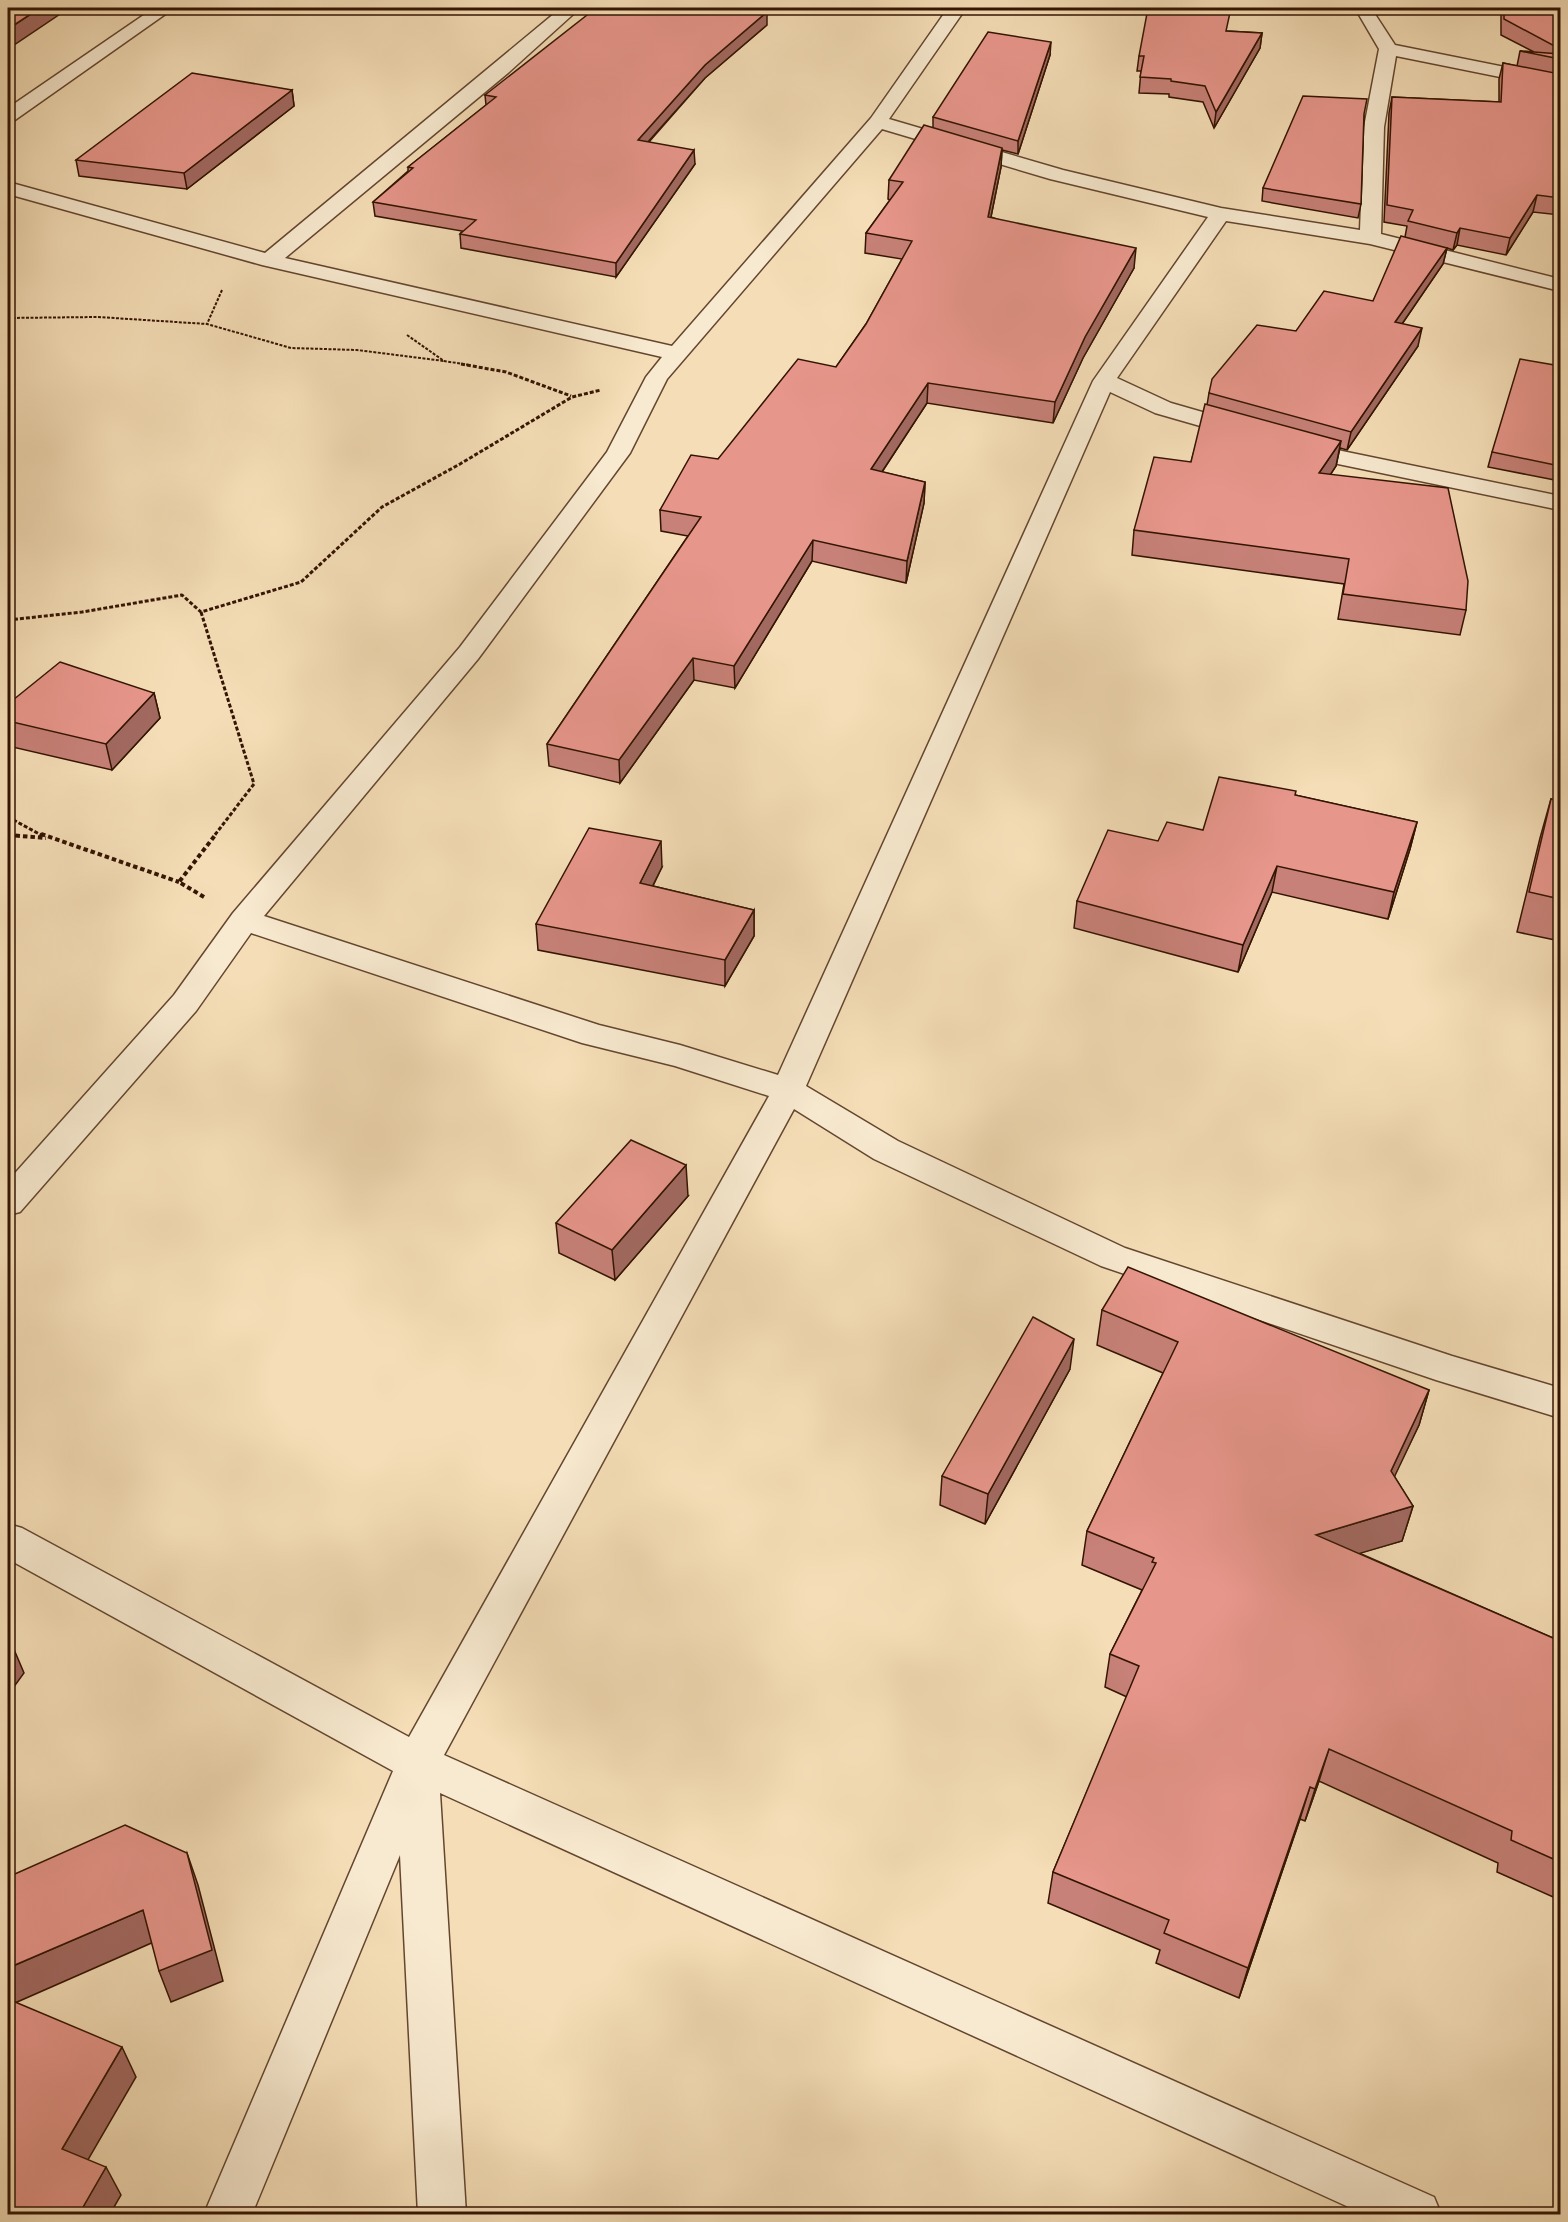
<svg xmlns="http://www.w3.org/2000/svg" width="1568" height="2222" viewBox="0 0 1568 2222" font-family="'IM FELL French Canon',serif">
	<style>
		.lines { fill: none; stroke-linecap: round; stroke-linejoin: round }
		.minor-casing { stroke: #64462f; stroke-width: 3 }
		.path-far2 { stroke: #341402; stroke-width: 2; stroke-dasharray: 3 1.5; stroke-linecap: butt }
		.path-far1 { stroke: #341402; stroke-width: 3; stroke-dasharray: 4 2; stroke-linecap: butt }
		.path { stroke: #341402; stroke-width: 4; stroke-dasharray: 4.5 3; stroke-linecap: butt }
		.minor { fill: #f8ead0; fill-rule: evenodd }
		.wall { fill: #c78178; stroke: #341402; stroke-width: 1.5 }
		.shaded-wall { fill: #a26961; stroke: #341402; stroke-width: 1.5 }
		.building { fill: #e7968b; stroke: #341402; stroke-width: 1.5 }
	</style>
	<rect width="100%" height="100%" fill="#f5deb7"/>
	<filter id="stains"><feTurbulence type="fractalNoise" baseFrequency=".00333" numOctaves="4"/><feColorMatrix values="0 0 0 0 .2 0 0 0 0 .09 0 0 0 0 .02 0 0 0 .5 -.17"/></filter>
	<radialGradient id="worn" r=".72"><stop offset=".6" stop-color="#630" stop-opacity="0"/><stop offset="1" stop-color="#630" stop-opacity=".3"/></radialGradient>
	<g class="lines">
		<defs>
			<g id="minor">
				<polygon points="154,8 174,8 15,120 8,122 8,108"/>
				<path d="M 561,8 L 580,8 L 508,73 L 285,258 L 672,346 L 871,118 L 948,8 L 966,8 L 889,119 L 1063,170 L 1221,208 L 1360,230 L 1364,127 L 1379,49 L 1355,8 L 1371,8 L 1395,45 L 1560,78 L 1560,89 L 1396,56 L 1384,127 L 1381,234 L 1560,279 L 1560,291 L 1370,244 L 1226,221 L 1117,378 L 1171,403 L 1251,426 L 1255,431 L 1251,436 L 1243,438 L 1235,436 L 1155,413 L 1110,392 L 806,1086 L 898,1141 L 1125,1248 L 1452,1356 L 1560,1388 L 1560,1418 L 1436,1380 L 1101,1266 L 874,1159 L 794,1109 L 444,1755 L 1434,2197 L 1441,2214 L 1364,2214 L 440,1793 L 466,2214 L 418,2214 L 400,1855 L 252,2214 L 204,2214 L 393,1771 L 8,1559 L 8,1524 L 22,1528 L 409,1737 L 769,1096 L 675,1066 L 582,1043 L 251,933 L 196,1011 L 20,1212 L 8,1215 L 8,1181 L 174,995 L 233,913 L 460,647 L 607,452 L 646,377 L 662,357 L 262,265 L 8,194 L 8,182 L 265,253 ZM 882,129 L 1050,179 L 1208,217 L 1093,381 L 778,1075 L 680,1045 L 599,1025 L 264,916 L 478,659 L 630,453 L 667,379 Z"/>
				<polygon points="1296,438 1342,451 1560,496 1560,510 1338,464 1288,450 1284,445 1288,440"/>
			</g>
		</defs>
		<use href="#minor" class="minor-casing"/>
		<g class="path-far2">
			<polyline points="222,290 207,324 291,348 357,350 444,361"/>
			<polyline points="8,318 98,317 207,324"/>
			<polyline points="407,335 444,361 469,365"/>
		</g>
		<g class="path-far1">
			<polyline points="461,364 506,372 571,396"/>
			<polyline points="201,612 254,784 214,836"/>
			<polyline points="8,620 82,612 182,595 201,612 301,582 382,507 460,464 572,397 601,390"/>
			<polyline points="8,817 43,836"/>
			<polyline points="8,835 16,836"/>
		</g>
		<g class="path">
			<polyline points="41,834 179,882"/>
			<polyline points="8,835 46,838"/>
			<polyline points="204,897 179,882 216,834"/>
		</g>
		<use href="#minor" class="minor"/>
	</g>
	<g class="wall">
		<polygon points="1501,8 1560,8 1560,215 1533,212 1506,255 1457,245 1453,250 1447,248 1443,264 1402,324 1418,346 1347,450 1340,448 1336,466 1330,475 1466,610 1460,635 1338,619 1344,584 1132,555 1134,530 1191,462 1207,405 1209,393 1296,331 1373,301 1405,237 1407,226 1384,222 1389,113 1392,97 1499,102 1499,79 1503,63 1517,66 1520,51 1534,52 1501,35"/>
		<polygon points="767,25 705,78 649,142 695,164 616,277 461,248 460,234 462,231 375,216 373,202 408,171 408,167 486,105 485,95"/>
		<polygon points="1227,31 1262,33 1260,48 1214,128 1203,102 1169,97 1169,94 1139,93 1141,71 1137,71 1139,56"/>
		<polygon points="1050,55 1018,154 1002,150 1001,167 991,217 1134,268 1083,358 1053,423 927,403 882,472 925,482 924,503 906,583 812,561 735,688 694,680 620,783 549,766 547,744 688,536 661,531 660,510 718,459 836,367 866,324 902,259 865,253 866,233 890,200 888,199 889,180 933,127 933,117"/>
		<polygon points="292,90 294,106 187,189 79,176 76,160"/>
		<polygon points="1364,116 1361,204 1358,218 1262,201 1263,188"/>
		<polygon points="1560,366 1560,481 1488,467 1492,452"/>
		<polygon points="154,693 160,718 112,770 8,746 8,704"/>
		<polygon points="1295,795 1417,822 1410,849 1388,919 1272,892 1238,972 1074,928 1077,901 1158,841 1203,830"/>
		<polygon points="1551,799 1560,801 1560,941 1517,932 1540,838"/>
		<polygon points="662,867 653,886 754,910 754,936 725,986 538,950 536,924"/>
		<polygon points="688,1196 615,1280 559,1253 556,1223"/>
		<polygon points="1102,1310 1429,1390 1419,1425 1394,1476 1413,1506 1402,1541 1359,1553 1560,1641 1560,1900 1497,1872 1498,1863 1319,1781 1305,1821 1300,1819 1239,1998 1156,1963 1160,1950 1048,1903 1053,1872 1127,1697 1105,1687 1110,1654 1142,1590 1082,1565 1087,1531 1163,1373 1097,1345"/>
		<polygon points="1070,1369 985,1524 940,1505 942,1476"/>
	</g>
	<g class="shaded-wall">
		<polygon points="40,8 69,8 8,49 8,29"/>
		<polygon points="767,12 767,25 705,78 638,153 638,140 705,65"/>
		<polygon points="1262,33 1260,48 1214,128 1216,112"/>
		<polygon points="1051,42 1050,55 1018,154 1018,141"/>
		<polygon points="292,90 294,106 187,189 184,173"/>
		<polygon points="1002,148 1001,167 987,236 988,217"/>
		<polygon points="694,150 695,164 616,277 616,263"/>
		<polygon points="1537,195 1533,212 1506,255 1510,238"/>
		<polygon points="1460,228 1457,245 1453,250 1457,233"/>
		<polygon points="1136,248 1134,268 1083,358 1053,423 1055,402 1085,337"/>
		<polygon points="1447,248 1443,264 1391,340 1395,322"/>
		<polygon points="1422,328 1418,346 1347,450 1351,432"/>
		<polygon points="928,383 927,403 870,490 871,469"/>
		<polygon points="1341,441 1336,466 1315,498 1319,473"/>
		<polygon points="925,482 924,503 906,583 907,561"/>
		<polygon points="813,540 812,561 735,688 734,666"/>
		<polygon points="693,658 694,680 620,783 619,760"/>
		<polygon points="154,693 160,718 112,770 106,744"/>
		<polygon points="1417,822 1410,849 1388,919 1394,892"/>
		<polygon points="661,841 662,867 641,909 640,883"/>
		<polygon points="1277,866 1272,892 1238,972 1243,945"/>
		<polygon points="754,910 754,936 725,986 725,960"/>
		<polygon points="686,1165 688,1196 615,1280 612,1250"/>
		<polygon points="1074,1339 1070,1369 985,1524 988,1494"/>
		<polygon points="1429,1390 1419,1425 1381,1505 1391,1471"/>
		<polygon points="1413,1506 1402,1541 1307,1569 1316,1535"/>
		<polygon points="13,1647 24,1673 8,1695 8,1655"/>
		<polygon points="1329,1749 1319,1781 1305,1821 1315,1789"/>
		<polygon points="1310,1787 1300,1819 1239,1998 1248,1968"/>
		<polygon points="187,1853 198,1885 223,1981 171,2002 159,1971"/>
		<polygon points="143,1910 156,1941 8,2006 8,1968"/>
		<polygon points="122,2047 136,2077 78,2177 62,2149"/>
		<polygon points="106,2167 121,2195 110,2214 79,2214"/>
	</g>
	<g class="building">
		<polygon points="8,8 40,8 8,29"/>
		<polygon points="596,8 737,8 767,12 705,65 638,140 694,150 616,263 460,234 476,220 373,202 413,168 408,167 496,97 485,95"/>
		<polygon points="1148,8 1231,8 1226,31 1262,33 1216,112 1205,86 1171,81 1171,79 1140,77 1144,56 1139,56"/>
		<polygon points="1504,8 1560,8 1560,49 1504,19"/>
		<polygon points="988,32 1051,42 1018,141 933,117"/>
		<polygon points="1520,51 1560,54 1560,59"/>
		<polygon points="1503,63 1560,74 1560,198 1537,195 1510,238 1460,228 1457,233 1408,221 1413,210 1387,205 1392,97 1501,102"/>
		<polygon points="192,73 292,90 184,173 76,160"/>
		<polygon points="1303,96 1367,99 1364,114 1361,204 1263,188"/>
		<polygon points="924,125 1002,148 988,217 1136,248 1085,337 1055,402 928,383 871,469 925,482 907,561 813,540 734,666 693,658 619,760 547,744 701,517 660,510 691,455 718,459 798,359 836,367 866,324 912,241 866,233 903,182 889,180"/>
		<polygon points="1401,236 1447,248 1395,322 1422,328 1351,432 1209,393 1212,379 1257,325 1296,331 1324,291 1373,301"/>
		<polygon points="1520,359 1560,366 1560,466 1492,452"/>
		<polygon points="1205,404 1341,441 1319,473 1448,488 1468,581 1466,610 1343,594 1349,559 1134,530 1154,457 1191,462"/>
		<polygon points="60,662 154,693 106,744 8,721 8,704"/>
		<polygon points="1219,777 1296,791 1295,795 1417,822 1394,892 1277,866 1243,945 1077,901 1108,830 1158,841 1167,822 1203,830"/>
		<polygon points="1551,799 1560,801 1560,899 1529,892"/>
		<polygon points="589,828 661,841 640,883 754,910 725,960 536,924"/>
		<polygon points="631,1140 686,1165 612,1250 556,1223"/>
		<polygon points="1128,1267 1429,1390 1391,1471 1413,1506 1316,1535 1560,1641 1560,1862 1511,1840 1512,1831 1329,1749 1315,1789 1310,1787 1248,1968 1164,1933 1169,1920 1053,1872 1139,1666 1110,1654 1156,1563 1152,1562 1154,1558 1087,1531 1178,1342 1102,1310"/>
		<polygon points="1033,1317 1074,1339 988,1494 942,1476"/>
		<polygon points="8,1644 13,1647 8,1655"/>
		<polygon points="125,1825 187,1853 212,1950 159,1971 143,1910 8,1968 8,1877"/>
		<polygon points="8,1999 122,2047 62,2149 106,2167 79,2214 8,2214"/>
	</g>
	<rect width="1568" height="2222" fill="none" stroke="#f5deb7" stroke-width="30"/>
	<rect x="9" y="9" width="1550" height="2204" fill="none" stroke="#341402" stroke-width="3"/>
	<rect x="15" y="15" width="1538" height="2192" fill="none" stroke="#341402" stroke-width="1.5"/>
	<rect width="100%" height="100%" filter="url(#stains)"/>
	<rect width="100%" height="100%" fill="url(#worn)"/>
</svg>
